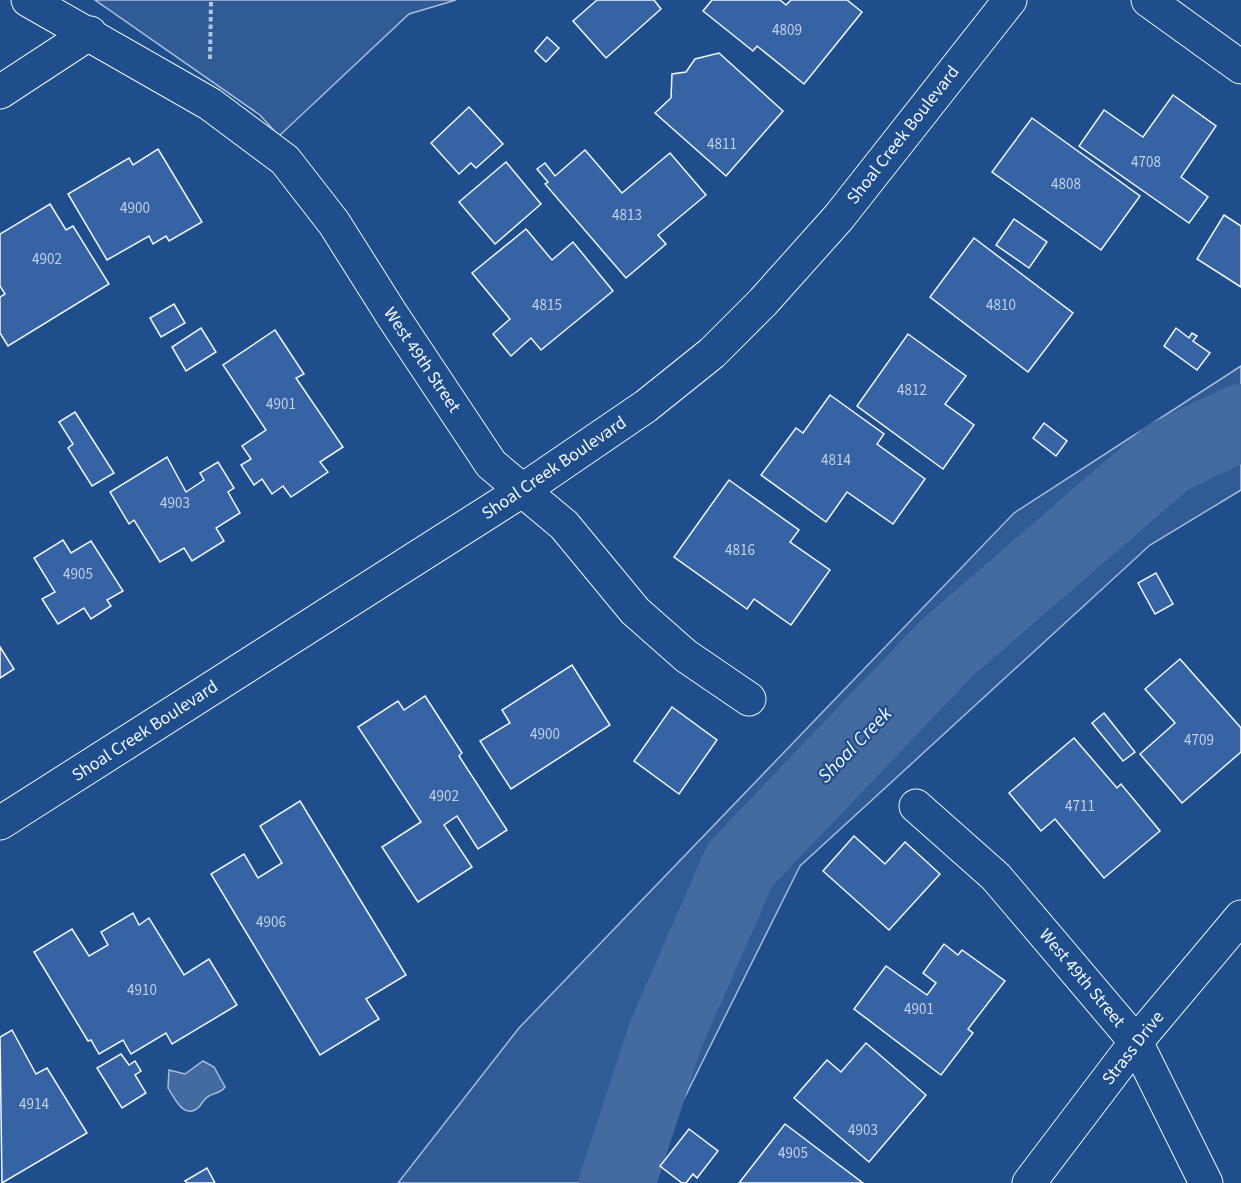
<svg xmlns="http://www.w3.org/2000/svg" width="1241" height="1183" viewBox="0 0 1241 1183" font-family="'Source Sans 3',sans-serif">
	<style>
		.built { fill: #305b95; stroke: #a8bbd7; stroke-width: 1.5 }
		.water { fill: #446ba0; stroke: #a8bbd7; stroke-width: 1.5 }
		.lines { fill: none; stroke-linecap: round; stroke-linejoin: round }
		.river { stroke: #446ba0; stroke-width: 76 }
		.building { fill: #3563a3; stroke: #f2f6ff; stroke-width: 1.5 }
		.minor-casing { stroke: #f2f6ff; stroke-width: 35 }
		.tertiary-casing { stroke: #f2f6ff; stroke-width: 35 }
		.path { stroke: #b3c4dc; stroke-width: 4; stroke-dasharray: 4.5 3; stroke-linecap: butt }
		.minor { stroke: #1f4e8c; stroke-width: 33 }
		.tertiary { stroke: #1f4e8c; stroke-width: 33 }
		.labels { text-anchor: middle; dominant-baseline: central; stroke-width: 4.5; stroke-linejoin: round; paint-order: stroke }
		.number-label { font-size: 15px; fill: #c3d1e8 }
		.street-label { font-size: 18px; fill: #f2f6ff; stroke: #1f4e8c }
		.water-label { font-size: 20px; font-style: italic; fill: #f2f6ff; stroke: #1f4e8c }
	</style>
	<rect width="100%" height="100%" fill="#1f4e8c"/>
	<g class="built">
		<polygon points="95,0 456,0 409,14 279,136 260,115"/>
		<polygon points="1241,366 1241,490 1150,545 800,866 642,1183 398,1183 519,1028 1014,513"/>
	</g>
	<path class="water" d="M 203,1061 L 214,1067 L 225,1087 C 220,1094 215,1092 209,1096 C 204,1099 202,1103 199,1107 C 184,1121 174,1097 168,1088 L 169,1070 L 185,1074 Z"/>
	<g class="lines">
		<polyline class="river" points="617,1183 666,1034 740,865 947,648 1168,457 1241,422"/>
	</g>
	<g class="building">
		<polygon points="597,0 654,0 661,9 606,58 573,21"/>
		<polygon points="712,0 780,0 786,5 791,0 847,0 862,12 804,84 757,46 753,51 703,11"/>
		<polygon points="547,37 559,48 546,62 535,51"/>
		<polygon points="719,53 783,111 726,176 655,113 671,98 672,74 686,72 695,59"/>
		<polygon points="1173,95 1216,126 1181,177 1208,197 1189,223 1079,146 1104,110 1143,137"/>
		<polygon points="469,107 503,144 476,168 471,163 459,174 431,143"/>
		<polygon points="1032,118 1140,196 1101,250 992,172"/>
		<polygon points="158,149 202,222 169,241 166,236 153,244 149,236 107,260 68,194 129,158 133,165"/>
		<polygon points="585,150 622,193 670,153 706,195 658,235 666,244 626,278 545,184 548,182 537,169 545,163 555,176"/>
		<polygon points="506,162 541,204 495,244 459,202"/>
		<polygon points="50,204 66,230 73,226 109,284 8,346 0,333 0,297 5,294 0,286 0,234"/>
		<polygon points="1224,215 1241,226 1241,287 1197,259"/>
		<polygon points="1014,219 1047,242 1029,268 996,245"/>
		<polygon points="526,229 552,260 573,242 613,291 541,350 531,338 511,356 493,334 510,319 472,273"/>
		<polygon points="974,238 1073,313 1028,372 930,297"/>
		<polygon points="174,304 185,323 161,337 150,318"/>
		<polygon points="201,328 216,352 186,371 172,347"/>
		<polygon points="1176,328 1189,338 1192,333 1197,336 1193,341 1210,353 1197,370 1164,346"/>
		<polygon points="275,330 304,374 296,378 343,447 320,462 328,472 291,497 283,486 272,494 262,479 254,485 241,465 251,459 242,446 266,430 223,365"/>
		<polygon points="908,334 966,376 945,404 974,425 943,469 857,406"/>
		<polygon points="830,395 884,434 877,444 925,479 893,524 847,492 826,522 761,475 796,428 803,433"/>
		<polygon points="75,412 114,473 92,486 68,448 73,444 59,422"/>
		<polygon points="1044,423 1067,441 1056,456 1033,438"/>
		<polygon points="167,457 186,492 204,480 200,473 218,462 234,488 228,492 240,513 216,528 224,541 192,561 184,548 160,562 134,520 129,524 110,492"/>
		<polygon points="729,480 799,530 790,542 830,570 791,625 754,599 747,609 674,557"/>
		<polygon points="63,540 71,553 91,541 123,591 107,600 111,606 91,619 84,608 58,624 42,599 55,592 34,558"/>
		<polygon points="1156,573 1173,604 1155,614 1138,583"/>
		<polygon points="0,647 14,669 0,678"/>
		<polygon points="1180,659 1241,728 1241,752 1182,803 1140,754 1175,723 1145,689"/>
		<polygon points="572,665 610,725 511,789 480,741 510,723 502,710"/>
		<polygon points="425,696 462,753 459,756 507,830 478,849 457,816 444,825 472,867 418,902 382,847 421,822 358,727 398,701 404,710"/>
		<polygon points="672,707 717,740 679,794 634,761"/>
		<polygon points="1104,713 1135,752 1123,761 1092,723"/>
		<polygon points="1074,738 1117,788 1121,784 1160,831 1104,878 1055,819 1041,831 1009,793"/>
		<polygon points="300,801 406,975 366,999 379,1019 320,1055 211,874 244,854 258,878 282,863 260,826"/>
		<polygon points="854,836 885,864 905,842 940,874 889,930 823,871"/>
		<polygon points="133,913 139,925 149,918 184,975 209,959 237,1005 172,1044 166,1033 131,1054 123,1040 99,1054 91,1040 88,1041 34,952 72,929 89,956 108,945 101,932"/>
		<polygon points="944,944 958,955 962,950 1005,981 968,1029 973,1033 941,1075 854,1009 886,966 927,995 936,983 923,973"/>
		<polygon points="12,1030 36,1074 47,1068 87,1133 2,1183 0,1037"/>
		<polygon points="866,1043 926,1095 869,1162 794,1098 827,1060 841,1072"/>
		<polygon points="121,1054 129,1065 135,1061 141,1071 135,1075 146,1093 122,1108 97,1068"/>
		<polygon points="785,1124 863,1183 739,1183"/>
		<polygon points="689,1129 718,1151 697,1178 693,1174 686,1183 682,1183 660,1166"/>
		<polygon points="207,1168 215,1183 187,1183 185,1181"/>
	</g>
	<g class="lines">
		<defs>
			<g id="minor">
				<polyline points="28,0 210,104 285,160 334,223 392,315 491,464 564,525 635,611 686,656 749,699"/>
				<polyline points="1148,0 1241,67"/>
				<polyline points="0,92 90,33"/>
				<polyline points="916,806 996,877 1136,1042 1206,1183"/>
				<polyline points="1029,1183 1136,1042 1241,917"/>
			</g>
			<polyline id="tertiary" points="0,823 523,490 646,406 712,353 763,302 839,217 1010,0"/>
		</defs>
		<use href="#minor" class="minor-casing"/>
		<use href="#tertiary" class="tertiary-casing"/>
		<polyline class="path" points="210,59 211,0"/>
		<use href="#minor" class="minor"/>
		<use href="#tertiary" class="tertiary"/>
	</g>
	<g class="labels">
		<g class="number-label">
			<text x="787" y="30">4809</text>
			<text x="722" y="144">4811</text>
			<text x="1146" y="162">4708</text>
			<text x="1066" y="184">4808</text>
			<text x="135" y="208">4900</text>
			<text x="627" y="215">4813</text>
			<text x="47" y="259">4902</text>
			<text x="547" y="305">4815</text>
			<text x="1001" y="305">4810</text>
			<text x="912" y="390">4812</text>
			<text x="281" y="404">4901</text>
			<text x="836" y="460">4814</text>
			<text x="175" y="503">4903</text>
			<text x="740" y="550">4816</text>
			<text x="78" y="574">4905</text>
			<text x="545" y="734">4900</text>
			<text x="1199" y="740">4709</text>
			<text x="444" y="796">4902</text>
			<text x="1080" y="806">4711</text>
			<text x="271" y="922">4906</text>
			<text x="142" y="990">4910</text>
			<text x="919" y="1009">4901</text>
			<text x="34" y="1104">4914</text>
			<text x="863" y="1130">4903</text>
			<text x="793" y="1153">4905</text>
		</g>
		<g class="street-label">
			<text transform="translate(903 135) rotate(-52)">Shoal Creek Boulevard</text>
			<text transform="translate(422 360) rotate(56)">West 49th Street</text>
			<text transform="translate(554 468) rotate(-34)">Shoal Creek Boulevard</text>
			<text transform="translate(145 731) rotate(-33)">Shoal Creek Boulevard</text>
			<text transform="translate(1082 978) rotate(50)">West 49th Street</text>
			<text transform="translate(1133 1048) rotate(-52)">Strass Drive</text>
		</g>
		<g class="water-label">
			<text transform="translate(855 745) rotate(-46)">Shoal Creek</text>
		</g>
	</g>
</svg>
